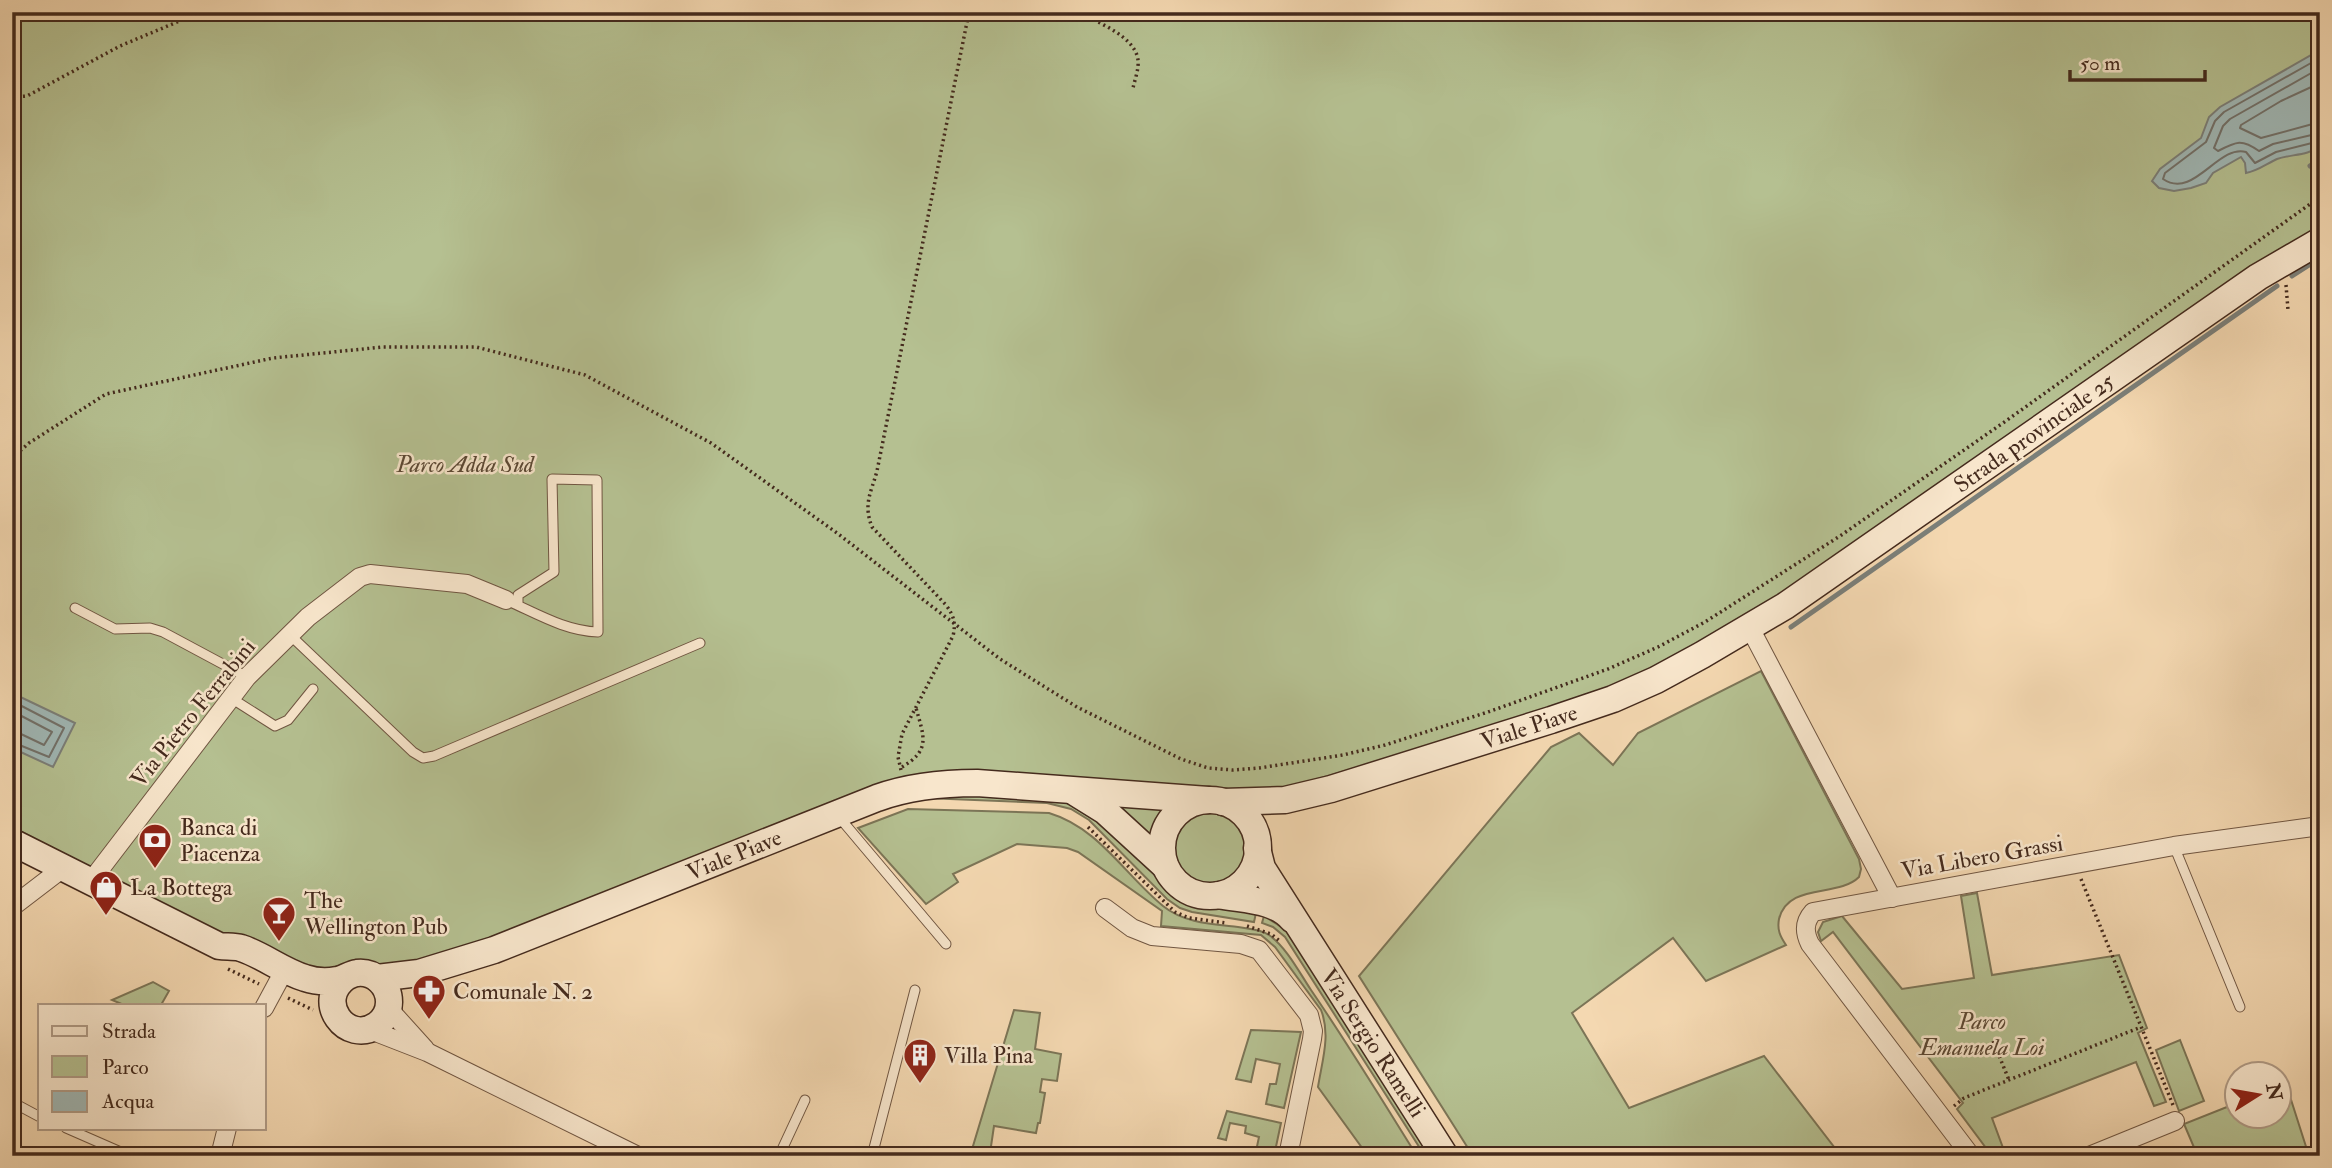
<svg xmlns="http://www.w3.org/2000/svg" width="2332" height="1168" viewBox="0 0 2332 1168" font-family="'IM FELL Double Pica',serif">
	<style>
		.green { fill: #b5c091; stroke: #7c7557; stroke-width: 2 }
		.water { fill: #a0b8b6; stroke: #7b7f79; stroke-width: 2 }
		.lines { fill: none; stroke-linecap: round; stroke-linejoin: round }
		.shore { stroke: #72716a; stroke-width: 2 }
		.stream { stroke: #7b7f79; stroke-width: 5 }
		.lane-casing { stroke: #705642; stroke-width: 11 }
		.street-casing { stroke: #705642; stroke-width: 20 }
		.secondary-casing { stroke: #442a1d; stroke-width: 29 }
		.path { stroke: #442a1d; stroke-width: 3.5; stroke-dasharray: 2 3.5; stroke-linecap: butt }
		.lane { stroke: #f8e6cc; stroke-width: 9 }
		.street { stroke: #f8e6cc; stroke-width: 18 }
		.secondary { stroke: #f8e6cc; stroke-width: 26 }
		.labels { text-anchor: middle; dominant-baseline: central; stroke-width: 5; stroke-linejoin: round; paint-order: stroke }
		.street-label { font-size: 23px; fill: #442a1d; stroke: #f8e6cc }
		.park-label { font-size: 23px; font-style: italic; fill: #5b4834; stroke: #f8e6cc }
		.poi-label { font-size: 23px; fill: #442a1d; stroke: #f8e6cc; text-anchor: start }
	</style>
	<rect width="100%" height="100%" fill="#f4d8b1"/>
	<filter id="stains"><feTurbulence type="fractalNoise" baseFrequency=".00286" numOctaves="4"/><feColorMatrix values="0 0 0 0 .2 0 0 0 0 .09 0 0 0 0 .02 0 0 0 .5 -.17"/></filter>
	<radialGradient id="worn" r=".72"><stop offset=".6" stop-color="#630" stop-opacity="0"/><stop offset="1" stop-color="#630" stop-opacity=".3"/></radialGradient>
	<g class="green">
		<polygon points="12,12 2320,12 2320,233 1750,619 1613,692 1267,794 972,777 419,966 295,972 12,827"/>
		<path d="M 1761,671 L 1859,859 L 1861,869 L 1859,877 C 1838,898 1788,882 1779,919 C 1777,930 1780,936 1786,945 L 1706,981 L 1673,938 L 1572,1013 L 1629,1108 L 1764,1056 L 1841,1156 L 1473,1156 L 1359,976 L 1551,747 L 1579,733 L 1613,765 L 1638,733 Z"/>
		<polygon points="949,791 1059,798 1091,813 1147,865 1169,891 1182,900 1193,905 1238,908 1256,913 1254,922 1192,912 1180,908 1167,899 1089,820 1071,809 1047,803 925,798"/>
		<polygon points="1094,795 1181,803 1162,825 1157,842"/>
		<path d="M 908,809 L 1049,813 C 1099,828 1124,874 1163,906 C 1184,923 1212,924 1238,927 C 1249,929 1260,929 1269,935 C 1287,948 1299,972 1311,990 C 1348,1044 1382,1100 1417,1156 L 1368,1156 L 1318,1087 C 1322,1061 1331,1035 1321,1010 L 1275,947 L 1261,935 L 1161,926 L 1162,911 L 1078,852 L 1067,848 L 1017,844 L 953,874 L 958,882 L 926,904 L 858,828 Z"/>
		<circle cx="1210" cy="848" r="39"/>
		<polygon points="1977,893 1992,975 2119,955 2147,1028 2138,1033 2166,1102 2154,1106 2136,1062 1992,1118 2006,1156 1992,1156 1957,1109 1963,1103 1833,932 1821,941 1818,932 1823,922 1842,916 1902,989 1974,978 1961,896"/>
		<polygon points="1264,916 1293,934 1436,1156 1425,1156 1285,937 1273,927 1262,923"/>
		<polygon points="153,982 169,991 161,1005 124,1005 112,1000"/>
		<polygon points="1014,1010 1040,1013 1035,1049 1061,1054 1057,1081 1042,1079 1040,1092 1045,1093 1040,1123 1038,1123 1036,1133 994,1126 990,1153 1001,1156 970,1156"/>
		<polygon points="1251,1030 1301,1032 1284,1108 1266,1104 1270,1084 1276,1084 1280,1064 1256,1059 1251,1082 1236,1079"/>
		<polygon points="2180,1040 2204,1101 2179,1111 2156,1050"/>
		<polygon points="2286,1084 2309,1156 2188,1156 2196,1152 2184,1124 2237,1103 2238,1116 2280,1116 2280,1086"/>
		<polygon points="1227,1111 1281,1123 1274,1156 1255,1156 1259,1137 1245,1133 1246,1126 1230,1123 1226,1140 1218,1138"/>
	</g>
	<g class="water">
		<path d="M 2313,54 L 2320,58 L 2320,146 C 2308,156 2291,154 2277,159 C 2266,164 2258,171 2246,173 L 2245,163 L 2241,157 L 2213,173 L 2206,183 L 2191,188 L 2174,191 L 2159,188 L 2152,181 L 2160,169 L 2201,138 L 2209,117 L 2220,107 Z"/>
		<polygon points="12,693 75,723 53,767 12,748"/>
	</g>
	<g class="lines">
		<g class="shore">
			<path d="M 2320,63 L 2311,63 L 2224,112 L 2215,121 L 2206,142 L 2165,173 L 2163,179 C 2194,200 2218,144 2246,152 L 2255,163 L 2276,152 L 2320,141"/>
			<path d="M 2320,72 L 2313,72 L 2230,119 L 2223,126 L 2214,148 L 2218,151 C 2237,141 2242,139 2259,151 L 2273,144 L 2320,133"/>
			<polyline points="2320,83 2281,101 2241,125 2240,128 2261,138 2320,122"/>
			<polyline points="12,701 64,728 49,757 12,742"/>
			<polyline points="12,711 52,732 44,745 21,734 12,733"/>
		</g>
		<g class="stream">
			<polyline points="2310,166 2320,160"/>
			<polyline points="2292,276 2320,258"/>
			<polyline points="1791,627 2277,286"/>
		</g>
		<defs>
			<g id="lane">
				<path d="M 506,600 C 536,613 565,631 598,632 L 597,480 L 552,479 L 554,572 L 518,595 L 518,605"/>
				<polyline points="75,608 115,629 150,628 163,632 247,677"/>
				<polyline points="290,635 413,752 423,758 434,756 700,643"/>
				<polyline points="231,698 275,726 288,720 313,689"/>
				<polyline points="839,817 946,944"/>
				<polyline points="2174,846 2240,1007"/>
				<polyline points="12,1102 40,1117"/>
				<polyline points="66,1128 130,1156"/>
				<polyline points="779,1156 805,1100"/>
				<polyline points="872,1156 915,990"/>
			</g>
			<g id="street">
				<polyline points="1750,628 1892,898"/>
				<polyline points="91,881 247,677 308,617 360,577 370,574 467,584 506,600"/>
				<polyline points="12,907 63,868"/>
				<polyline points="1105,908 1132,928 1152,936 1241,944 1259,950 1309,1015 1313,1031 1312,1039 1288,1156"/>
				<polyline points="264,1008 285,969"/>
				<polyline points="388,1008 425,1049"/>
				<polyline points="368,1029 427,1052 638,1156"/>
				<polyline points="220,1156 227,1128"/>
				<path d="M 1971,1156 L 1810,944 C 1804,932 1804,922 1813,912 L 2174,846 L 2320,826"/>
				<polyline points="2089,1156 2175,1121"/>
			</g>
			<g id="secondary">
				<polyline points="1076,793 1105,811 1165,866"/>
				<circle cx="1210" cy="848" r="48"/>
				<polyline points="1223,802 1285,800 1331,789 1551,720 1613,699 1656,680 1702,655 1785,606 2258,277 2320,241"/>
				<path d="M 12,842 L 219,946 C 226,947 234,946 241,948 C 263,955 282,971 305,978 C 314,981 327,982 337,980 C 344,979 350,974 357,973 C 374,971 389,985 389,1002 C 389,1011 385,1019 377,1025 C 347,1046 313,1001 346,977"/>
				<polyline points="1257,848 1262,868 1445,1156"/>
				<path d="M 1219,895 C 1243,900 1275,899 1292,919"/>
				<path d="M 377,978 L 419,973 L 494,950 L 877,798 C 910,786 942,783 977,783 L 1208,800"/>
			</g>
		</defs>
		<use href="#lane" class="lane-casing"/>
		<use href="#street" class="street-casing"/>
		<use href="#secondary" class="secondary-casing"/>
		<g class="path">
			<path d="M 1079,12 C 1098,23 1135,36 1138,60 C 1139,69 1135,79 1133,88"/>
			<polyline points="12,97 27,96 120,46 201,12"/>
			<polyline points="2286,285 2288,310"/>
			<polyline points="12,458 29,443 106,394 273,358 383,347 476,347 585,375 711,443 837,533 1000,659 1077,707 1181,759 1208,768 1233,770 1259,768 1343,755 1385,745 1488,712 1608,669 1658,647 1705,622 1840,536 2003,423 2320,197"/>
			<path d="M 902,767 C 931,750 924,737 916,708"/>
			<path d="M 901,770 L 898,757 L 902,734 L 953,636 C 956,623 954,616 946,605 L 872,527 C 863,504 871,493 877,471 L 969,12"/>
			<polyline points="1088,827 1175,912 1189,918 1226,923"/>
			<polyline points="2081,879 2173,1105"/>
			<polyline points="1247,926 1271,934 1281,942"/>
			<polyline points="228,969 259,984"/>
			<polyline points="288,998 313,1010"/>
			<polyline points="1993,1041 2009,1080"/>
			<polyline points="1954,1106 1964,1098 2141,1027"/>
		</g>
		<use href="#lane" class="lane"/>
		<use href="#street" class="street"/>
		<use href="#secondary" class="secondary"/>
	</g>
	<defs>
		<symbol id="bank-pin" viewBox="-11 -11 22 30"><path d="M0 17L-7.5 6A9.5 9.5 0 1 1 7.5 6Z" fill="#8f2418" stroke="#f8e6cc"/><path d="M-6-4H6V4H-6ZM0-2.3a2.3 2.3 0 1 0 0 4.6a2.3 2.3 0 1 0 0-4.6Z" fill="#fff"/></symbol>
		<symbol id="shop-pin" viewBox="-11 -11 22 30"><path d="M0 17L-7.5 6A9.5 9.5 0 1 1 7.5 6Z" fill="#8f2418" stroke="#f8e6cc"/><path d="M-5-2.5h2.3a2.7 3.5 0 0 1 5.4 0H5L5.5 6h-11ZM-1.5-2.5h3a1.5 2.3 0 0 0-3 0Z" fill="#fff"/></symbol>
		<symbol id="bar-pin" viewBox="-11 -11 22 30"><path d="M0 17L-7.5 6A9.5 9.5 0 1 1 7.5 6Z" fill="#8f2418" stroke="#f8e6cc"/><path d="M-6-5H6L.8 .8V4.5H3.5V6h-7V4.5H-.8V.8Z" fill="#fff"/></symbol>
		<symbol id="pharmacy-pin" viewBox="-11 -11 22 30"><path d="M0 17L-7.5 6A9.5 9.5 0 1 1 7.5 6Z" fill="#8f2418" stroke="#f8e6cc"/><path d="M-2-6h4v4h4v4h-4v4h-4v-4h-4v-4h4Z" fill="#fff"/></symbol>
		<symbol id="building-pin" viewBox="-11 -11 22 30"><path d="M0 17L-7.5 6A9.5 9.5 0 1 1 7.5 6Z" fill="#8f2418" stroke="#f8e6cc"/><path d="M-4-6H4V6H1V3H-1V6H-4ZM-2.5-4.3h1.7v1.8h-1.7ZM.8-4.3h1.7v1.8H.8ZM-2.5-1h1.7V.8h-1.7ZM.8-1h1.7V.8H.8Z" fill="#fff"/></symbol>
	</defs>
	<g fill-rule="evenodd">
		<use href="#bank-pin" x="136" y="821" width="38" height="52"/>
		<use href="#shop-pin" x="87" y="868" width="38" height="52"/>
		<use href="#bar-pin" x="260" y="894" width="38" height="52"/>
		<use href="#pharmacy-pin" x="410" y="972" width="38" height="52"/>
		<use href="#building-pin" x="901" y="1036" width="38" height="52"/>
	</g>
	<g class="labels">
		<g class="street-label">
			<text transform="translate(2034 433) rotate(-35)">Strada provinciale 25</text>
			<text transform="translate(193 713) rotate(-51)">Via Pietro Ferrabini</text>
			<text transform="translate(1529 727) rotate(-18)">Viale Piave</text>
			<text transform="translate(734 855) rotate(-22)">Viale Piave</text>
			<text transform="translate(1982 857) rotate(-10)">Via Libero Grassi</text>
			<text transform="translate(1373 1043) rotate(57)">Via Sergio Ramelli</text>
		</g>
		<g class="park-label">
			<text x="465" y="464">Parco Adda Sud</text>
			<text x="1982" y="1021">Parco<tspan x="1982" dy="26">Emanuela Loi</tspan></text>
		</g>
		<g class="poi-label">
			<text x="180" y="827">Banca di<tspan x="180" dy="26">Piacenza</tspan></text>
			<text x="130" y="887">La Bottega</text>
			<text x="304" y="900">The<tspan x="304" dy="26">Wellington Pub</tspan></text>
			<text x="453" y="991">Comunale N. 2</text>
			<text x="944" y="1055">Villa Pina</text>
		</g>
	</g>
	<rect width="2332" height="1168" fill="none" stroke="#f4d8b1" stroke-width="42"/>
	<rect x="14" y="14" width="2304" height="1140" fill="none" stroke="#442a1d" stroke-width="3.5"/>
	<rect x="21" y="21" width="2290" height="1126" fill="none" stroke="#442a1d" stroke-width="2"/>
	<rect x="38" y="1004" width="228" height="126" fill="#f8e6cc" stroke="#b09b86" stroke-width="2"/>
	<rect x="52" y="1026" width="35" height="10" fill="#f8e6cc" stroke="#b09b86" stroke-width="2"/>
	<text x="102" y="1038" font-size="21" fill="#442a1d">Strada</text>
	<rect x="52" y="1056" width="35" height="21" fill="#b5c091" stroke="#b09b86" stroke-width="2"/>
	<text x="102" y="1074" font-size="21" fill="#442a1d">Parco</text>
	<rect x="52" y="1091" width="35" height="21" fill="#a0b8b6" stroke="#b09b86" stroke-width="2"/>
	<text x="102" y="1108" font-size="21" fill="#442a1d">Acqua</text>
	<g transform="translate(2258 1095) rotate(79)"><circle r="33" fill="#f8e6cc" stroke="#b09b86" stroke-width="2"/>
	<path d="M0-5L12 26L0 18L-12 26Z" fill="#8f2418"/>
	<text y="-10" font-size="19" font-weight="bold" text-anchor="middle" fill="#442a1d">N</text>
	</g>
	<path d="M2070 70v10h135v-10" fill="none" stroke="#442a1d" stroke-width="3.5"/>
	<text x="2080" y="70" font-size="21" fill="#442a1d" stroke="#f8e6cc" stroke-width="5" paint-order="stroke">50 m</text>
	<rect width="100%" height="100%" filter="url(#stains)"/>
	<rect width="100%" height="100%" fill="url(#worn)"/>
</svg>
